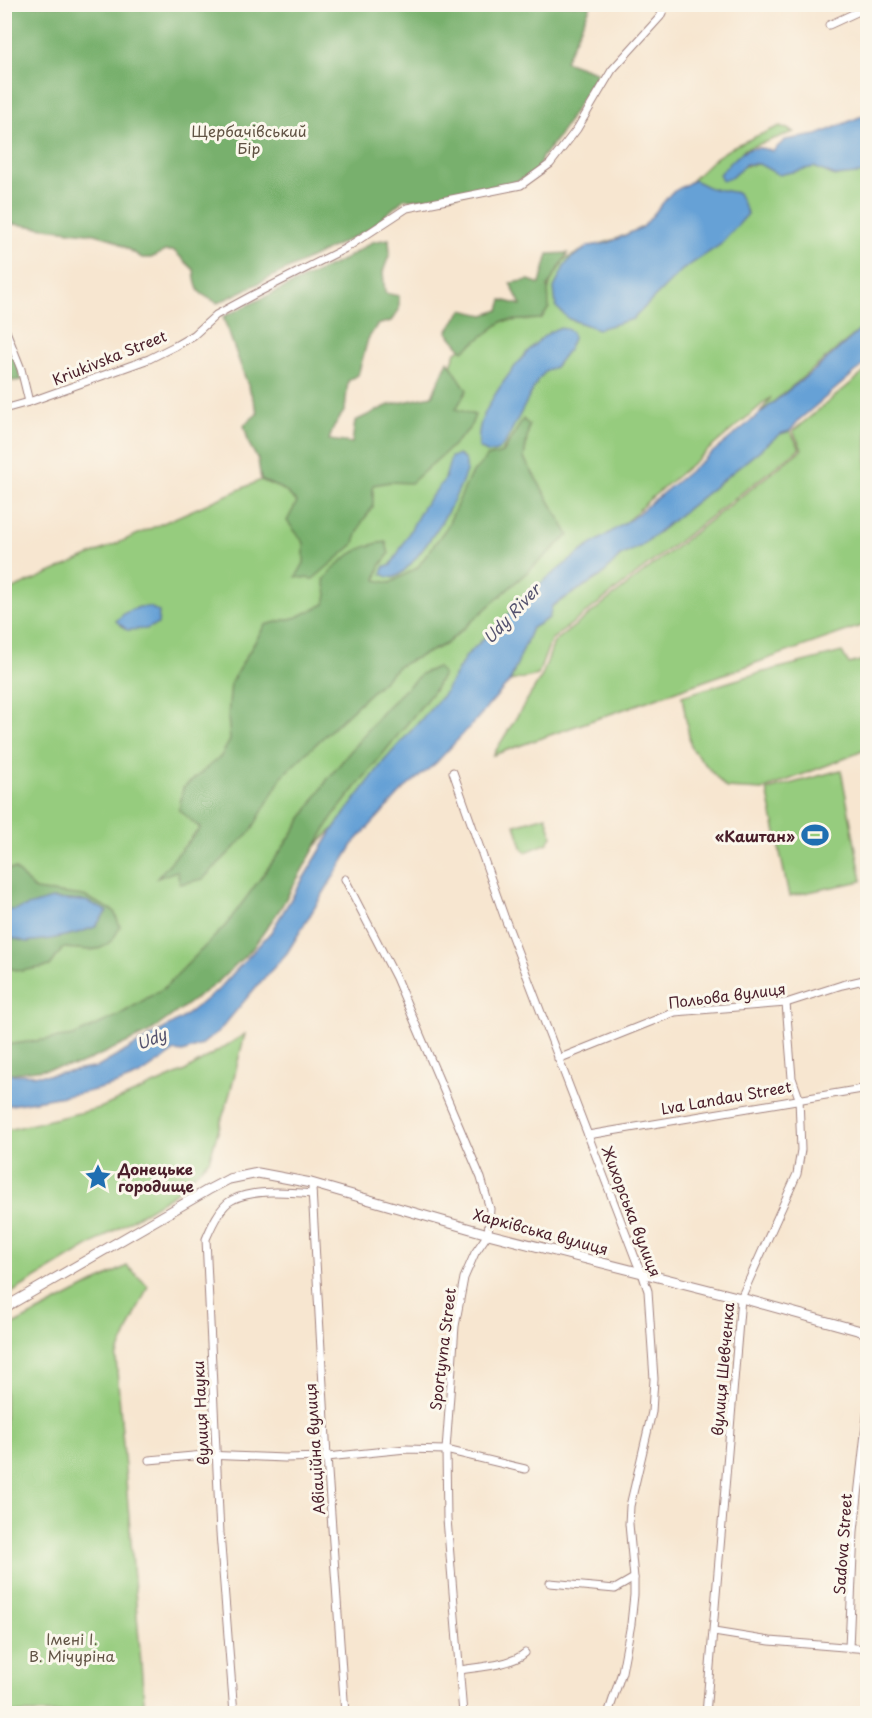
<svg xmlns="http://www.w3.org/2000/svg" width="872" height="1718" viewBox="0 0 872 1718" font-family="'Playpen Sans',sans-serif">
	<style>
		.green { fill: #96cc7e; stroke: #707654; stroke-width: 1.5; fill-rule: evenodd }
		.forest { fill: #78b06d; stroke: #61684c; stroke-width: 1.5 }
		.water { fill: #66a1d6; stroke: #586080; stroke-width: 1.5 }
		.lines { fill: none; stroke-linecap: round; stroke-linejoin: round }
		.street-casing { stroke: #a0827e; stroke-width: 9 }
		.secondary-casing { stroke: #a0827e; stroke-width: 11 }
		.street { stroke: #fff; stroke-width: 7 }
		.secondary { stroke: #fff; stroke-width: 9 }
		.labels { text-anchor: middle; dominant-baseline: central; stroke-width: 6; stroke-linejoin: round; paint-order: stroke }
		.park-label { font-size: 15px; fill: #615344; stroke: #fbf7ec }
		.street-label { font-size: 15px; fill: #4a1f2b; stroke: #fbf7ec }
		.poi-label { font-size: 15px; font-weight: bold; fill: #4a1f2b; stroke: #fbf7ec; text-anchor: end }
		.water-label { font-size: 16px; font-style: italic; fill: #55536f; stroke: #fbf7ec }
	</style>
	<rect width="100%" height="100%" fill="#fbf7ec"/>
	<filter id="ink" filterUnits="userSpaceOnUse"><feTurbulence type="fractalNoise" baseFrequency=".0167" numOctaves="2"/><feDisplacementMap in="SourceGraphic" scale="12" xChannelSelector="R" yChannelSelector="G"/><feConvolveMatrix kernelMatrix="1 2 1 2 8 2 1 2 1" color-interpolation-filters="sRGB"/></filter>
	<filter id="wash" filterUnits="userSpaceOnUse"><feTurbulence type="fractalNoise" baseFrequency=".008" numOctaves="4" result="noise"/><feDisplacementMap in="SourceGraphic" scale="24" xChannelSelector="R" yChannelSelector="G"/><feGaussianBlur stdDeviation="1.35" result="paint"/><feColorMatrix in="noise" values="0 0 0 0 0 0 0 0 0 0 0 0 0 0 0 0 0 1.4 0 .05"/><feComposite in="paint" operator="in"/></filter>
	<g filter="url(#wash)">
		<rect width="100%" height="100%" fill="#f7e6d0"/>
		<g class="green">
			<path d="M 780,126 L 794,132 L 745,149 L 720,174 L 744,166 L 759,164 L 805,169 L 814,167 L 835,176 L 867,172 L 867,324 L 760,413 L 771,397 L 649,500 L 625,523 L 572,560 L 437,702 L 334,828 L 164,997 L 55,1048 L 5,1053 L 4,593 L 261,480 L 284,490 L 297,502 L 304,543 L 451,374 L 451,365 L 456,352 L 503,321 L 541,319 L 551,281 L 564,260 L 587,248 L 616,239 L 643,227 L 715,158 L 734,146 ZM 523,420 L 529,425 L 524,458 L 501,453 Z"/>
			<polygon points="867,370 867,624 493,755 542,676 554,642 802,449 793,431"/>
			<polygon points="790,431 800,448 551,640 538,675 510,681 532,628 549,618 552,606 601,576 620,556 641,546 780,434"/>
			<polygon points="842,652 849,664 867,659 867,749 846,758 762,790 726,788 691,748 682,696 752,675"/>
			<polygon points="841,770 862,881 789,896 767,790"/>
			<polygon points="546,816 552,836 548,843 526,852 523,850 515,825"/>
			<polygon points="245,1034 230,1093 209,1160 174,1194 5,1297 5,1129 12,1129 100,1108 185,1071"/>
			<polygon points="127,1266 148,1286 116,1358 145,1713 5,1713 5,1329"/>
		</g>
		<g class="forest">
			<path d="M 5,5 L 591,5 L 565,61 L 598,73 L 559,136 L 542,157 L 537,173 L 510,184 L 431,199 L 404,199 L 368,230 L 218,303 C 198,293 196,293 194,270 L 174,251 L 165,251 L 151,258 L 142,258 L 112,239 L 95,234 L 5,223 Z"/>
			<polygon points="389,239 390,253 383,272 385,293 399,296 399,310 391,321 377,325 368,339 358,375 348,381 345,410 334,426 329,440 352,443 355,421 389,405 432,396 448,361 467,390 456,409 475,415 470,428 446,452 411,483 390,482 373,485 373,507 362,522 353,545 313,579 296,577 304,563 304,543 287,521 297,502 284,490 261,480 258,460 249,444 244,425 258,413 223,317 345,259 372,242"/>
			<polygon points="568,253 548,286 549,308 541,319 503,321 463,351 447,332 462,310 484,315 499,310 502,300 521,305 510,283 529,280 540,284 548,254"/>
			<polygon points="4,334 18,360 21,380 5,382"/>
			<path d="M 523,419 L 529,425 L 524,458 L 569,535 L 446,644 L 399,666 L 283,775 L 251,831 L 203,879 L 180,884 L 177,871 L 157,878 L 200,828 L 179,810 L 183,788 L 221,756 L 230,740 L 228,717 L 231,682 L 265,625 L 297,617 L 325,604 L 327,594 L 324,580 C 341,558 359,545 386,542 L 389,554 L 380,566 L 376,580 L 390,583 L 417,568 L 447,527 L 470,476 L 487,457 L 503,453 Z"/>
			<polygon points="437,667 443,674 435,689 333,816 280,909 252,949 218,982 148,1033 78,1065 5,1074 5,1045 73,1036 119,1015 164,988 226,925 282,849 327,780 384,710 421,674"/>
			<path d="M 4,869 L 15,869 L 35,890 L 84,896 L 114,911 L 120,927 C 107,956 90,950 63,948 L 50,966 L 21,971 L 5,967 Z"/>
		</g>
		<g class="water">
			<path d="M 867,114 L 866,173 L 835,176 L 814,167 L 779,175 L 759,164 L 746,164 L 732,177 L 722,181 L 719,174 C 737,157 745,141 773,151 L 785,140 L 817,135 Z"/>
			<polygon points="694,180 710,188 738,193 748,214 720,245 682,270 633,319 598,329 569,319 556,307 554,288 564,267 570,259 589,246 608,243 643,227 671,193"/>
			<polygon points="867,324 867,362 799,420 790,431 780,434 641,546 620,556 601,576 552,606 549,618 532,628 510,681 476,720 436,763 404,789 354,843 287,953 256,987 220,1030 201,1045 183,1052 175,1051 140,1075 117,1084 87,1092 5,1106 5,1074 49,1075 98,1067 181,1019 218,990 271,932 334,828 384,761 444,694 466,656 537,586 586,548 631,519 790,389 816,369"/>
			<path d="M 559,328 L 567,329 L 572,332 L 573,339 L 568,350 L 555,367 L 547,370 L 538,380 L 505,443 L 497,451 L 489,453 L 479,448 C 478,438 478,430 482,420 C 492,394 533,336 559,328 Z"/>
			<path d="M 458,455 C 466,459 467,463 466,471 C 455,503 438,531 416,558 C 411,564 403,574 395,577 C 391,579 386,576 382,574 L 384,566 L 390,566 L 397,555 L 423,507 L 445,479 L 451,457 Z"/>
			<polygon points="139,607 150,607 159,612 158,624 146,629 127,630 116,621 125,613"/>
			<polygon points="52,899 86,901 107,911 95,927 78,933 51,939 26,942 5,936 5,910 14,910"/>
		</g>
	</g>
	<g filter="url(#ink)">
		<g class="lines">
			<defs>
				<g id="street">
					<polyline points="829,25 868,7"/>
					<polyline points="4,326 21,369 29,402"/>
					<polyline points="4,409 29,402 149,359 175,346 194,335 216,315 253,295 346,248 407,208 521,185 550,164 577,129 612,70 660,17 666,4"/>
					<polyline points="453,772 504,916 637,1263 642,1273 648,1291 654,1379 652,1412 630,1506 629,1524 634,1578 634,1595 631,1624 622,1672 608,1714"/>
					<polyline points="345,879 396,978 481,1178 490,1209 488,1234 475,1253 464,1278 455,1326 446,1450 447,1519 463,1714"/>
					<polyline points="558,1059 675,1012 786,1003 842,985 868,979"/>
					<polyline points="588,1135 868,1088"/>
					<polyline points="312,1189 327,1457 345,1714"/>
					<polyline points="149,1460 204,1455 285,1458 327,1457 406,1449 446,1450 525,1469"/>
					<polyline points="550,1583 615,1589 634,1578"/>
					<polyline points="714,1632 770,1641 868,1649"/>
					<polyline points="849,1648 854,1531 868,1407"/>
					<path d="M 460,1670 C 478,1667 512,1665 525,1653"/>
					<path d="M 234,1714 L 220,1533 L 206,1239 C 211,1227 220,1206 232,1200 C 253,1189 289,1192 312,1194"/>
					<polyline points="706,1714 741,1298 797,1174 801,1150 799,1098 792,1078 786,1003"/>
				</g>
				<polyline id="secondary" points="4,1308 208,1190 229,1179 258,1173 311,1183 488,1234 741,1298 868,1333"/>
			</defs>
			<use href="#street" class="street-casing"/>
			<use href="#secondary" class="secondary-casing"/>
			<use href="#street" class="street"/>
			<use href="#secondary" class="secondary"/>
		</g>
	</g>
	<defs>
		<symbol id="stadium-bare" viewBox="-9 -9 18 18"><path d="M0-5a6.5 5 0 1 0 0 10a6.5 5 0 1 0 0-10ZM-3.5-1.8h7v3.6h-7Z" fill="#1f6fb2" stroke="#fbf7ec" stroke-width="2.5" paint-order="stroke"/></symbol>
		<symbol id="sight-bare" viewBox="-9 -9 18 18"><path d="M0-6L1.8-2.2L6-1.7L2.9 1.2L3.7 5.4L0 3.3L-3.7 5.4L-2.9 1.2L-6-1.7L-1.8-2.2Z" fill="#1f6fb2" stroke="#fbf7ec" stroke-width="2.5" paint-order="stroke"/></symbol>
	</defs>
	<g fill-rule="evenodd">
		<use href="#stadium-bare" x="796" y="816" width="38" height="38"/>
		<use href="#sight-bare" x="79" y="1158" width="38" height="38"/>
	</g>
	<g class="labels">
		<g class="park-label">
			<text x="249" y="130">Щербачівський<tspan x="249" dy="17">Бір</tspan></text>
			<text x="72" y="1638">Імені І.<tspan x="72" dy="17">В. Мічуріна</tspan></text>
		</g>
		<g class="street-label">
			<text transform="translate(109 357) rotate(-22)">Kriukivska Street</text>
			<text transform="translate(727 995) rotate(-7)">Польова вулиця</text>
			<text transform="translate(726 1097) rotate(-10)">Lva Landau Street</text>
			<text transform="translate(632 1211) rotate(69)">Жихорська вулиця</text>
			<text transform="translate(541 1231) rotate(15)">Харківська вулиця</text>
			<text transform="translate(442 1349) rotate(-83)">Sportyvna Street</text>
			<text transform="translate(722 1369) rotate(-85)">вулиця Шевченка</text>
			<text transform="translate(200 1413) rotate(-93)">вулиця Науки</text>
			<text transform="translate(314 1449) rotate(-94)">Авіаційна вулиця</text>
			<text transform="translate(842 1544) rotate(-86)">Sadova Street</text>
		</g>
		<g class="poi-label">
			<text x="795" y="835">«Каштан»</text>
			<text x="118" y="1168" text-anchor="start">Донецьке<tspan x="118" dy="17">городище</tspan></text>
		</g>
		<g class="water-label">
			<text transform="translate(511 613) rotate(-47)">Udy River</text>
			<text transform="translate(151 1038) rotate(-22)">Udy</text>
		</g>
	</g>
	<rect width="872" height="1718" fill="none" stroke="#fbf7ec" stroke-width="24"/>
</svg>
